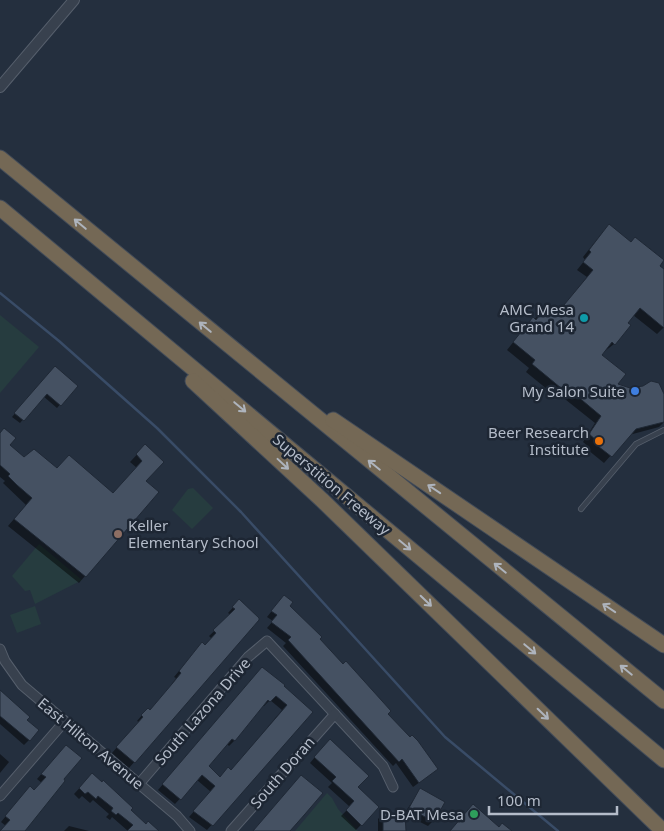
<svg xmlns="http://www.w3.org/2000/svg" width="664" height="831" viewBox="0 0 664 831" font-family="'Noto Sans',sans-serif">
	<style>
		.green { fill: #263c3f }
		.shadow { fill: #0007; fill-rule: evenodd }
		.lines { fill: none; stroke-linecap: round; stroke-linejoin: round }
		.stream { stroke: #394c67; stroke-width: 2.5 }
		.building { fill: #455162; stroke: #1f2835; fill-rule: evenodd }
		.service-casing { stroke: #565f6c; stroke-width: 6 }
		.minor-casing { stroke: #565f6c; stroke-width: 11 }
		.tertiary-casing { stroke: #565f6c; stroke-width: 12 }
		.motorway-casing { stroke: #434c59; stroke-width: 17 }
		.service { stroke: #38414e; stroke-width: 4.5 }
		.minor { stroke: #38414e; stroke-width: 9 }
		.tertiary { stroke: #38414e; stroke-width: 10 }
		.motorway { stroke: #746855; stroke-width: 15 }
		.oneway { stroke: #aeb4bd }
		.culture-dot { fill: #0f9aa8; stroke: #1d2633; stroke-width: 2 }
		.shop-dot { fill: #3f7fe0; stroke: #1d2633; stroke-width: 2 }
		.food-dot { fill: #e8710a; stroke: #1d2633; stroke-width: 2 }
		.education-dot { fill: #8d6e63; stroke: #1d2633; stroke-width: 2 }
		.leisure-dot { fill: #2e9e5b; stroke: #1d2633; stroke-width: 2 }
		.labels { text-anchor: middle; dominant-baseline: central; stroke-width: 5; stroke-linejoin: round; paint-order: stroke }
		.poi-label { font-size: 15px; fill: #b4bcc9; stroke: #1d2633; text-anchor: end }
		.street-label { font-size: 15px; fill: #b4bcc9; stroke: #1d2633 }
	</style>
	<rect width="100%" height="100%" fill="#242f3e"/>
	<g class="green">
		<polygon points="0,315 39,347 0,393"/>
		<polygon points="193,488 213,508 192,529 172,510 188,489"/>
		<polygon points="39,544 82,580 35,604 30,590 25,591 12,576"/>
		<polygon points="35,606 41,624 17,633 10,615"/>
		<polygon points="327,793 332,798 338,809 358,831 295,831"/>
	</g>
	<g class="shadow">
		<polygon points="602,233 664,271 664,327 657,334 633,315 614,344 600,355 616,385 664,395 664,422 659,427 629,435 604,463 588,450 590,448 583,442 595,423 556,392 553,394 526,372 529,368 507,350 526,326 545,310 554,318 587,277 577,270 585,260 583,257"/>
		<polygon points="52,371 76,386 57,408 43,396 20,423 12,417"/>
		<polygon points="0,434 8,445 24,459 57,470 113,495 137,468 130,462 145,446 144,481 157,492 79,583 8,526 26,505 3,483 5,481 0,477"/>
		<polygon points="239,601 259,619 129,768 112,753 139,722 137,721 143,714 150,711 167,691 176,678 174,677 197,649 205,647 212,639 209,636 231,615 228,613"/>
		<polygon points="279,602 289,606 436,769 431,774 413,787 396,763 393,766 283,646 286,643 267,628 273,621 267,617"/>
		<path d="M 257,674 L 282,686 L 312,712 L 207,830 L 189,817 L 211,792 L 197,780 L 175,804 L 158,790 ZM 270,700 L 282,710 L 231,771 L 220,778 L 207,766 L 227,744 L 229,746 L 234,741 L 263,705 L 264,706 Z"/>
		<polygon points="0,692 26,720 29,740 24,745 0,724"/>
		<polygon points="325,745 356,787 378,807 356,830 341,816 350,807 328,787 332,783 310,763"/>
		<polygon points="61,752 80,758 23,831 1,831 6,826 1,822 25,793 34,792 42,783 37,779"/>
		<polygon points="0,754 9,762 0,773"/>
		<polygon points="87,780 129,811 153,831 128,831 112,817 110,820 106,817 109,814 93,800 90,803 82,796 79,799 74,794"/>
		<polygon points="420,790 433,821 428,826 404,814"/>
		<polygon points="383,814 404,831 378,831 378,819"/>
		<polygon points="69,826 89,831 64,831"/>
	</g>
	<g class="lines">
		<polyline class="stream" points="0,293 59,341 157,428 241,512 445,737 558,831"/>
	</g>
	<g class="building">
		<polygon points="609,224 631,242 635,237 664,260 660,266 664,269 664,328 640,308 628,323 631,325 615,345 612,342 602,355 626,374 618,384 630,388 643,386 651,381 659,383 664,394 664,422 636,429 612,457 594,443 596,440 589,434 601,416 564,385 561,388 532,364 535,360 513,342 533,317 536,320 544,309 554,317 593,270 583,262 591,252 589,250"/>
		<polygon points="55,366 78,386 61,406 47,394 24,421 14,413"/>
		<polygon points="4,428 16,438 10,445 24,457 34,449 57,468 69,455 113,493 142,461 136,454 145,444 164,462 146,481 159,492 86,577 14,519 32,498 17,485 8,476 10,474 0,465 0,433"/>
		<polygon points="284,595 293,602 290,606 322,637 320,639 343,664 346,661 391,711 388,714 410,737 412,735 418,741 438,769 419,783 402,759 399,762 288,640 291,637 271,622 277,615 271,611"/>
		<polygon points="239,599 259,618 259,620 135,763 116,747 143,717 141,715 148,708 150,710 172,684 181,673 179,671 202,642 205,645 216,633 213,630 235,609 232,607"/>
		<path d="M 262,667 L 285,685 L 284,686 L 313,712 L 213,826 L 193,811 L 215,786 L 202,775 L 181,800 L 162,784 ZM 276,696 L 287,705 L 231,770 L 228,767 L 220,777 L 209,766 L 232,739 L 235,741 L 268,700 L 270,702 Z"/>
		<polygon points="0,690 30,717 27,720 39,730 30,741 0,716"/>
		<polygon points="330,739 369,776 358,787 379,807 362,826 346,810 354,801 332,781 336,777 314,757"/>
		<polygon points="66,745 82,758 64,779 65,781 25,831 0,831 10,820 5,816 30,786 34,790 46,777 41,774"/>
		<polygon points="92,773 102,782 103,780 133,808 131,810 146,824 148,821 159,831 127,831 133,825 118,813 116,815 111,811 113,808 98,796 96,799 88,792 85,794 79,788"/>
		<polygon points="301,775 323,793 305,814 290,831 253,831"/>
		<polygon points="420,788 445,802 434,822 409,808"/>
		<polygon points="473,804 499,827 502,823 512,831 450,831"/>
		<polygon points="383,813 405,813 406,831 383,831"/>
	</g>
	<g class="lines">
		<defs>
			<polyline id="service" points="581,509 636,444 664,430"/>
			<g id="minor">
				<polyline points="0,649 5,661 22,685 177,816 190,831"/>
				<polyline points="139,784 248,657 267,641 383,766 393,787"/>
				<polyline points="0,796 64,722"/>
				<polyline points="231,831 335,714"/>
			</g>
			<polyline id="tertiary" points="0,87 74,0"/>
			<g id="motorway">
				<polyline points="0,158 664,701"/>
				<polyline points="0,208 664,760"/>
				<polyline points="193,381 322,500 663,831"/>
				<polyline points="333,420 664,645"/>
			</g>
		</defs>
		<use href="#service" class="service-casing"/>
		<use href="#minor" class="minor-casing"/>
		<use href="#tertiary" class="tertiary-casing"/>
		<use href="#motorway" class="motorway-casing"/>
		<use href="#service" class="service"/>
		<use href="#minor" class="minor"/>
		<use href="#tertiary" class="tertiary"/>
		<use href="#motorway" class="motorway"/>
	</g>
	<defs><path id="oneway-shaft" d="M-6 0H5M1.5-3L5.5 0L1.5 3" fill="none" stroke-width="1.6" stroke-linecap="round" stroke-linejoin="round" transform="scale(1.25)"/></defs>
	<g class="oneway">
		<use href="#oneway-shaft" transform="translate(80 224) rotate(-140)"/>
		<use href="#oneway-shaft" transform="translate(205 327) rotate(-140)"/>
		<use href="#oneway-shaft" transform="translate(240 407) rotate(40)"/>
		<use href="#oneway-shaft" transform="translate(283 464) rotate(43)"/>
		<use href="#oneway-shaft" transform="translate(374 465) rotate(-141)"/>
		<use href="#oneway-shaft" transform="translate(434 489) rotate(-146)"/>
		<use href="#oneway-shaft" transform="translate(405 545) rotate(40)"/>
		<use href="#oneway-shaft" transform="translate(500 568) rotate(-141)"/>
		<use href="#oneway-shaft" transform="translate(426 601) rotate(44)"/>
		<use href="#oneway-shaft" transform="translate(609 608) rotate(-146)"/>
		<use href="#oneway-shaft" transform="translate(530 649) rotate(40)"/>
		<use href="#oneway-shaft" transform="translate(626 670) rotate(-141)"/>
		<use href="#oneway-shaft" transform="translate(543 714) rotate(44)"/>
	</g>
	<circle class="culture-dot" cx="584" cy="318" r="5"/>
	<circle class="shop-dot" cx="635" cy="391" r="5"/>
	<circle class="food-dot" cx="599" cy="441" r="5"/>
	<circle class="education-dot" cx="118" cy="534" r="5"/>
	<circle class="leisure-dot" cx="474" cy="814" r="5"/>
	<g class="labels">
		<g class="poi-label">
			<text x="574" y="309">AMC Mesa<tspan x="574" dy="17">Grand 14</tspan></text>
			<text x="625" y="391">My Salon Suite</text>
			<text x="589" y="432">Beer Research<tspan x="589" dy="17">Institute</tspan></text>
			<text x="128" y="525" text-anchor="start">Keller<tspan x="128" dy="17">Elementary School</tspan></text>
			<text x="464" y="814">D-BAT Mesa</text>
		</g>
		<g class="street-label">
			<text transform="translate(332 484) rotate(40)">Superstition Freeway</text>
			<text transform="translate(202 711) rotate(-49)">South Lazona Drive</text>
			<text transform="translate(91 743) rotate(40)">East Hilton Avenue</text>
			<text transform="translate(282 772) rotate(-49)">South Doran</text>
		</g>
	</g>
	<path d="M489 806v8h128v-8" fill="none" stroke="#b4bcc9" stroke-width="2.5"/>
	<text x="497" y="806" font-size="15" fill="#b4bcc9" stroke="#1d2633" stroke-width="4" paint-order="stroke">100 m</text>
</svg>
